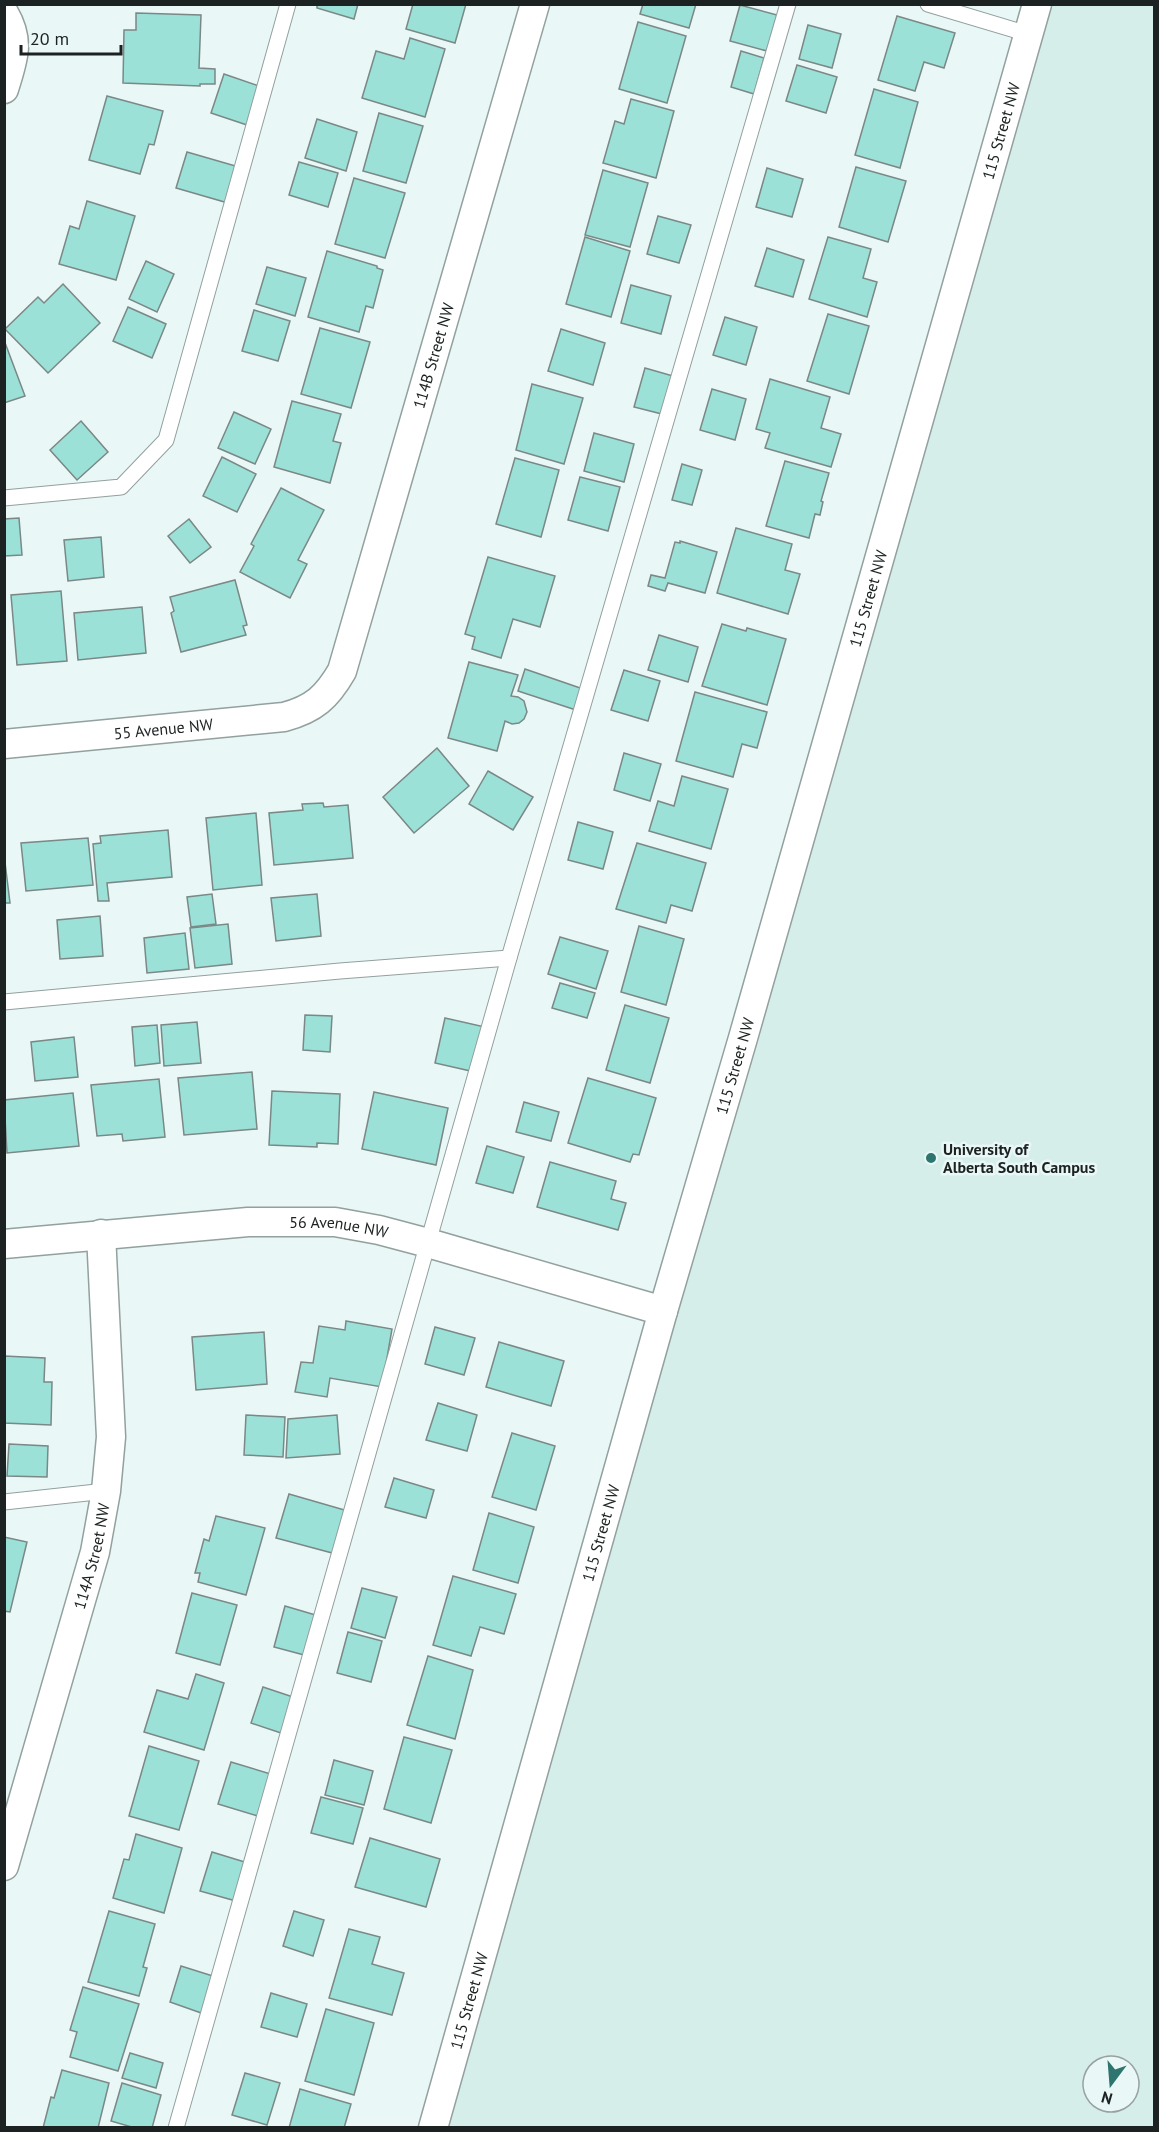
<svg xmlns="http://www.w3.org/2000/svg" width="1159" height="2132" viewBox="0 0 1159 2132" font-family="'PT Sans',sans-serif">
	<style>
		.built { fill: #d5eeea; fill-rule: evenodd }
		.building { fill: #9be1d8; stroke: #7a8886; stroke-width: 1.5 }
		.lines { fill: none; stroke-linecap: round; stroke-linejoin: round }
		.lane-casing { stroke: #92a09e; stroke-width: 17 }
		.street-casing { stroke: #92a09e; stroke-width: 31 }
		.lane { stroke: #fff; stroke-width: 15 }
		.street { stroke: #fff; stroke-width: 28 }
		.poi-dot { fill: #2d756e; stroke: #e9f8f6; stroke-width: 2 }
		.labels { text-anchor: middle; dominant-baseline: central; stroke-width: 5; stroke-linejoin: round; paint-order: stroke }
		.street-label { font-size: 16px; fill: #1c2121; stroke: #e9f8f6 }
		.poi-label { font-size: 16px; font-weight: bold; fill: #1c2121; stroke: #e9f8f6; text-anchor: start }
	</style>
	<rect width="100%" height="100%" fill="#e9f8f6"/>
	<path class="built" d="M 1037,5 L 1154,5 L 1154,2127 L 433,2128 ZM 1093,2066 L 1129,2066 L 1129,2102 L 1093,2102 Z"/>
	<g class="building">
		<polygon points="317,4 358,4 354,19 317,8"/>
		<polygon points="413,4 466,4 455,43 406,29"/>
		<polygon points="643,4 696,4 689,28 640,14"/>
		<polygon points="740,5 777,15 767,51 730,41"/>
		<polygon points="136,13 201,15 199,68 215,69 215,84 200,84 200,86 123,83 124,30 136,30"/>
		<polygon points="897,16 955,33 944,68 924,62 915,91 878,80"/>
		<polygon points="638,22 686,36 667,103 619,89"/>
		<polygon points="808,25 841,34 832,68 799,59"/>
		<polygon points="410,38 445,49 425,117 362,98 376,51 404,59"/>
		<polygon points="741,51 764,58 754,94 731,87"/>
		<polygon points="797,65 837,77 826,113 786,101"/>
		<polygon points="224,74 262,87 250,126 211,113"/>
		<polygon points="874,89 918,102 900,168 855,155"/>
		<polygon points="107,96 163,111 154,145 149,144 140,174 89,160"/>
		<polygon points="631,99 674,111 656,178 603,163 615,121 624,124"/>
		<polygon points="379,113 423,126 406,183 363,171"/>
		<polygon points="317,119 357,132 346,171 305,158"/>
		<polygon points="187,152 239,167 228,203 176,188"/>
		<polygon points="299,162 338,173 328,207 289,195"/>
		<polygon points="856,167 906,181 888,242 839,227"/>
		<polygon points="767,168 803,179 792,217 756,207"/>
		<polygon points="603,170 648,183 630,247 585,235"/>
		<polygon points="354,178 405,193 385,258 335,244"/>
		<polygon points="87,201 135,216 116,280 59,264 70,226 79,229"/>
		<polygon points="658,216 691,225 679,263 647,254"/>
		<polygon points="585,237 630,251 611,317 566,304"/>
		<polygon points="828,237 871,249 863,278 877,282 867,317 809,299"/>
		<polygon points="767,248 804,260 793,297 755,286"/>
		<polygon points="327,251 377,266 377,268 383,270 373,308 366,306 359,332 308,317"/>
		<polygon points="146,261 174,274 157,312 129,299"/>
		<polygon points="267,267 306,278 295,316 256,304"/>
		<polygon points="63,284 100,323 48,373 5,329 38,297 44,303"/>
		<polygon points="631,285 671,296 661,334 621,323"/>
		<polygon points="128,307 166,324 152,358 113,341"/>
		<polygon points="254,310 290,321 278,361 242,351"/>
		<polygon points="828,314 869,326 849,394 807,381"/>
		<polygon points="725,317 757,327 746,365 713,355"/>
		<polygon points="320,328 370,342 351,408 301,394"/>
		<polygon points="561,329 605,343 593,385 548,371"/>
		<polygon points="4,340 25,396 4,403"/>
		<polygon points="645,368 673,376 662,414 634,407"/>
		<polygon points="770,379 830,397 821,428 841,434 831,467 765,448 770,433 756,429"/>
		<polygon points="532,384 583,398 564,464 516,450"/>
		<polygon points="712,389 746,399 735,440 700,430"/>
		<polygon points="292,401 341,414 333,441 341,443 330,483 274,467"/>
		<polygon points="234,412 271,429 255,464 218,448"/>
		<polygon points="81,421 108,452 77,480 50,450"/>
		<polygon points="594,433 634,444 624,482 584,471"/>
		<polygon points="222,457 256,474 237,512 203,496"/>
		<polygon points="515,458 559,470 541,537 496,524"/>
		<polygon points="785,461 829,473 821,501 823,502 820,515 815,514 809,538 766,526"/>
		<polygon points="682,464 702,470 692,505 672,500"/>
		<polygon points="580,477 620,487 608,531 568,520"/>
		<polygon points="281,488 324,510 298,560 307,564 290,598 240,572 254,546 251,544"/>
		<polygon points="19,518 22,555 4,556 4,519"/>
		<polygon points="189,519 211,547 190,563 168,536"/>
		<polygon points="736,528 792,544 785,570 800,574 788,614 717,593"/>
		<polygon points="101,537 104,577 68,581 64,540"/>
		<polygon points="680,541 717,552 705,593 668,583 665,591 648,586 651,575 665,578 675,542 680,543"/>
		<polygon points="488,557 555,576 540,627 513,619 501,658 472,649 475,637 465,634"/>
		<polygon points="235,580 247,625 243,626 246,635 181,652 171,613 174,611 170,597"/>
		<polygon points="61,591 67,661 17,665 11,595"/>
		<polygon points="142,607 146,653 78,660 74,613"/>
		<polygon points="722,624 746,631 747,628 786,639 767,705 702,686"/>
		<polygon points="659,635 698,647 688,682 648,670"/>
		<polygon points="469,662 518,675 511,696 518,697 524,701 527,712 524,719 519,723 512,724 505,721 497,751 448,738"/>
		<polygon points="525,669 586,690 579,711 518,691"/>
		<polygon points="624,670 660,681 648,721 611,710"/>
		<polygon points="695,692 767,712 757,748 742,744 733,777 676,761"/>
		<polygon points="437,748 469,786 414,833 383,797"/>
		<polygon points="624,753 661,764 650,801 614,790"/>
		<polygon points="488,771 533,797 513,830 469,804"/>
		<polygon points="682,776 728,789 711,849 649,831 658,801 674,806"/>
		<polygon points="323,803 324,807 348,805 353,858 274,865 269,813 303,810 302,804"/>
		<polygon points="256,813 262,885 213,890 206,818"/>
		<polygon points="578,822 613,832 603,869 568,860"/>
		<polygon points="168,830 172,877 107,883 109,901 98,901 93,844 101,843 100,836"/>
		<polygon points="88,838 93,885 26,891 21,843"/>
		<polygon points="637,843 706,863 692,911 671,905 666,923 616,909"/>
		<polygon points="4,854 10,903 4,903"/>
		<polygon points="212,894 216,924 191,927 187,897"/>
		<polygon points="317,894 321,936 276,941 271,898"/>
		<polygon points="100,916 103,956 60,959 57,920"/>
		<polygon points="228,924 232,964 195,968 190,928"/>
		<polygon points="639,926 684,939 666,1005 621,992"/>
		<polygon points="185,933 189,969 147,973 144,938"/>
		<polygon points="560,937 608,951 596,989 548,974"/>
		<polygon points="560,983 595,993 587,1018 552,1008"/>
		<polygon points="625,1005 669,1018 650,1083 606,1070"/>
		<polygon points="305,1015 332,1016 330,1052 303,1050"/>
		<polygon points="445,1018 485,1027 475,1072 435,1063"/>
		<polygon points="197,1022 201,1063 164,1066 161,1025"/>
		<polygon points="157,1025 160,1063 135,1066 132,1027"/>
		<polygon points="74,1037 78,1077 35,1081 31,1042"/>
		<polygon points="252,1072 257,1129 184,1135 178,1078"/>
		<polygon points="588,1078 656,1098 639,1155 633,1154 630,1162 568,1143"/>
		<polygon points="159,1079 165,1137 123,1141 122,1134 97,1136 91,1085"/>
		<polygon points="272,1091 340,1094 338,1144 317,1143 317,1147 269,1145"/>
		<polygon points="374,1092 448,1108 436,1165 362,1149"/>
		<polygon points="73,1093 79,1146 7,1153 4,1100"/>
		<polygon points="524,1102 559,1112 551,1141 516,1132"/>
		<polygon points="487,1146 524,1157 513,1193 476,1183"/>
		<polygon points="550,1162 616,1181 611,1199 626,1203 618,1230 537,1207"/>
		<polygon points="346,1321 392,1329 382,1387 330,1378 327,1397 295,1392 301,1362 313,1363 319,1326 345,1330"/>
		<polygon points="435,1327 475,1338 464,1375 425,1364"/>
		<polygon points="264,1332 267,1384 196,1390 192,1337"/>
		<polygon points="499,1342 564,1361 551,1406 486,1387"/>
		<polygon points="4,1356 45,1358 44,1382 52,1382 51,1425 4,1423"/>
		<polygon points="438,1403 477,1415 467,1451 426,1440"/>
		<polygon points="246,1415 285,1417 283,1457 244,1455"/>
		<polygon points="337,1415 340,1454 286,1458 288,1419"/>
		<polygon points="512,1433 555,1446 536,1510 492,1497"/>
		<polygon points="9,1444 48,1446 47,1477 7,1476"/>
		<polygon points="394,1478 434,1490 426,1518 385,1507"/>
		<polygon points="289,1494 348,1511 336,1554 276,1538"/>
		<polygon points="489,1513 534,1527 518,1583 473,1570"/>
		<polygon points="216,1516 265,1528 246,1595 198,1582 200,1573 195,1573 204,1539 209,1541"/>
		<polygon points="4,1537 27,1542 10,1612 4,1611"/>
		<polygon points="453,1576 516,1594 504,1634 480,1627 471,1656 433,1645"/>
		<polygon points="362,1588 397,1597 385,1638 351,1628"/>
		<polygon points="192,1593 237,1605 220,1665 176,1653"/>
		<polygon points="285,1606 319,1616 308,1656 274,1647"/>
		<polygon points="348,1632 382,1641 371,1682 337,1673"/>
		<polygon points="428,1656 473,1670 455,1739 407,1725"/>
		<polygon points="196,1674 224,1683 204,1750 144,1732 157,1690 188,1699"/>
		<polygon points="263,1687 296,1698 284,1734 251,1723"/>
		<polygon points="404,1737 452,1750 431,1823 384,1809"/>
		<polygon points="149,1746 199,1761 179,1830 129,1816"/>
		<polygon points="334,1760 373,1771 364,1805 325,1795"/>
		<polygon points="231,1762 274,1775 261,1817 218,1804"/>
		<polygon points="321,1797 363,1808 353,1844 311,1833"/>
		<polygon points="136,1834 182,1848 164,1913 113,1898 124,1859 129,1860"/>
		<polygon points="370,1838 440,1859 426,1907 355,1887"/>
		<polygon points="212,1852 248,1863 236,1901 200,1891"/>
		<polygon points="109,1911 155,1924 143,1967 147,1968 139,1996 88,1982"/>
		<polygon points="294,1911 324,1920 313,1956 283,1946"/>
		<polygon points="349,1929 380,1937 372,1964 404,1973 392,2015 329,1998"/>
		<polygon points="181,1966 216,1977 204,2014 170,2002"/>
		<polygon points="83,1987 139,2004 118,2071 70,2057 77,2032 70,2030"/>
		<polygon points="271,1993 307,2004 297,2037 261,2027"/>
		<polygon points="326,2009 374,2023 354,2095 305,2081"/>
		<polygon points="130,2053 163,2063 156,2088 122,2078"/>
		<polygon points="62,2070 109,2083 98,2128 43,2128 51,2097 54,2098"/>
		<polygon points="245,2073 280,2083 267,2125 232,2115"/>
		<polygon points="122,2083 161,2095 152,2128 135,2128 111,2121"/>
		<polygon points="300,2089 351,2104 344,2128 289,2128"/>
	</g>
	<g class="lines">
		<defs>
			<g id="lane">
				<polyline points="928,4 1028,34"/>
				<polyline points="4,498 121,487 166,440 288,4"/>
				<polyline points="4,1002 340,971 509,958"/>
				<polyline points="4,1502 106,1491"/>
				<polyline points="176,2128 509,958 788,4"/>
			</g>
			<g id="street">
				<path d="M 4,13 C 21,42 13,59 4,89"/>
				<path id="s1" d="M 4,744 L 284,717 C 314,709 327,697 342,671 L 535,4"/>
				<path id="s2" d="M 4,1244 L 248,1222 L 335,1222 L 379,1230 L 428,1243 L 663,1311"/>
				<path id="s3" d="M 4,1866 L 95,1552 L 106,1491 L 111,1437 L 101,1234"/>
				<path id="s4" d="M 433,2128 L 663,1311 L 743,1038 L 1037,4"/>
			</g>
		</defs>
		<use href="#lane" class="lane-casing"/>
		<use href="#street" class="street-casing"/>
		<use href="#lane" class="lane"/>
		<use href="#street" class="street"/>
	</g>
	<circle class="poi-dot" cx="931" cy="1158" r="6"/>
	<g class="labels">
		<g class="street-label">
			<text stroke="none"><textPath href="#s4" startOffset="2076">115 Street NW</textPath></text>
			<text stroke="none"><textPath href="#s1" startOffset="686">114B Street NW</textPath></text>
			<text stroke="none"><textPath href="#s4" startOffset="1590">115 Street NW</textPath></text>
			<text stroke="none"><textPath href="#s1" startOffset="160">55 Avenue NW</textPath></text>
			<text stroke="none"><textPath href="#s4" startOffset="1104">115 Street NW</textPath></text>
			<text stroke="none"><textPath href="#s2" startOffset="336">56 Avenue NW</textPath></text>
			<text stroke="none"><textPath href="#s4" startOffset="618">115 Street NW</textPath></text>
			<text stroke="none"><textPath href="#s3" startOffset="322">114A Street NW</textPath></text>
			<text stroke="none"><textPath href="#s4" startOffset="132">115 Street NW</textPath></text>
		</g>
		<g class="poi-label">
			<text x="943" y="1149">University of<tspan x="943" dy="18">Alberta South Campus</tspan></text>
		</g>
	</g>
	<rect width="1159" height="2132" fill="none" stroke="#1c2121" stroke-width="12"/>
	<g transform="translate(1111 2084) rotate(196)"><circle r="28" fill="#e9f8f6" stroke="#97a2a1" stroke-width="1.5"/>
	<path d="M0-4.5L10 22L0 15L-10 22Z" fill="#2d756e"/>
	<text y="-9" font-size="16" font-weight="bold" text-anchor="middle" fill="#1c2121">N</text>
	</g>
	<path d="M21 45v9h100v-9" fill="none" stroke="#1c2121" stroke-width="3"/>
	<text x="30" y="45" font-size="18" fill="#1c2121" stroke="#e9f8f6" stroke-width="4.5" paint-order="stroke">20 m</text>
</svg>
